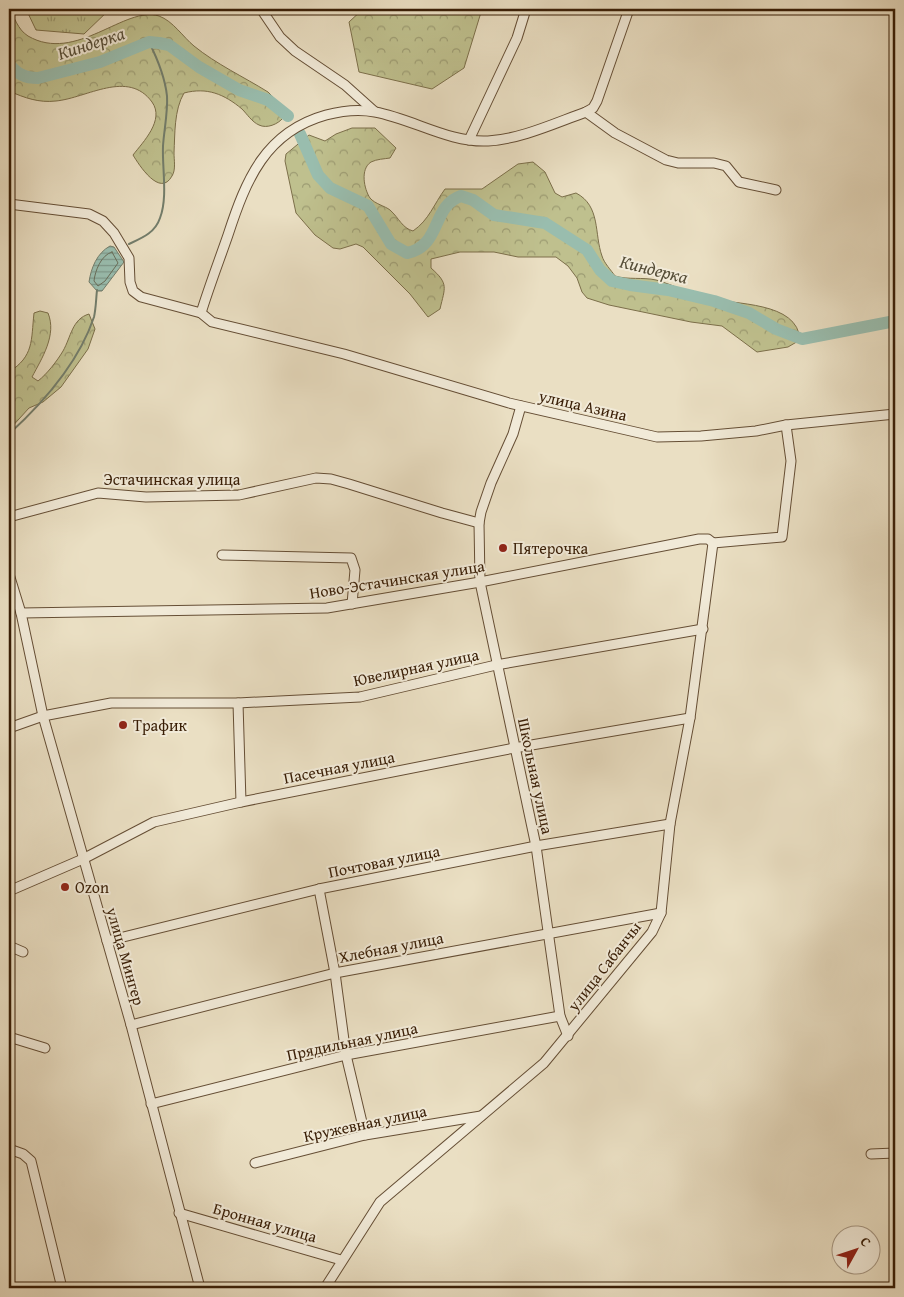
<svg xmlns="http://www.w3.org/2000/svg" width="904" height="1297" viewBox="0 0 904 1297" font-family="'Gentium Book Plus',serif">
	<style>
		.grass { fill: url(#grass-tufts); stroke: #7c6f4a }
		.forest { fill: url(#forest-crowns); stroke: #7c6f4a }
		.water { fill: url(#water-rules); stroke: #737d6b }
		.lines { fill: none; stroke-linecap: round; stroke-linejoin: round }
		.shore { stroke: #696e5a; stroke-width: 1 }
		.stream { stroke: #737d6b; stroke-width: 2 }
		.river { stroke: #99bdae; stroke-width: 12 }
		.minor-casing { stroke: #654e35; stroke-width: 11 }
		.minor { stroke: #f1ead8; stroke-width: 9 }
		.poi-dot { fill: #8f2418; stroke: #f1ead8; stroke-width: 2 }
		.labels { text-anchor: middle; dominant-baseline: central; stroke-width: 4; stroke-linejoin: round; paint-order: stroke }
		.street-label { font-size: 16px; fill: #391e06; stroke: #f1ead8 }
		.poi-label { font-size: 16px; fill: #391e06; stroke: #f1ead8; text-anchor: start }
		.water-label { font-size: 18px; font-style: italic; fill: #564e38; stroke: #f1ead8 }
	</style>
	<defs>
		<pattern id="grass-tufts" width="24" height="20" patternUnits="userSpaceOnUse" patternTransform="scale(1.25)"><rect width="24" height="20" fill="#bfc08e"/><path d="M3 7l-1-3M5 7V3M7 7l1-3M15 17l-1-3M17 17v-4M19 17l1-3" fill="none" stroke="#9c9b72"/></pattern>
		<pattern id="forest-crowns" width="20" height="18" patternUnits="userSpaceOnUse" patternTransform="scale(1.25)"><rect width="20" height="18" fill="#bfc08e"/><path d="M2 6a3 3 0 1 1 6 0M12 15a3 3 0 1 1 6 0" fill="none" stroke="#9c9b72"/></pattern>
		<pattern id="water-rules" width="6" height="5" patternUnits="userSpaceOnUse" patternTransform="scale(1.25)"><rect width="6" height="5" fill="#99bdae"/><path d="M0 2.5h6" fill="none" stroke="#7e998c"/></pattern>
	</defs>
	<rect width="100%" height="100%" fill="#eadfc3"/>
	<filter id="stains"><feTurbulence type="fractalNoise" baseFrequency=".004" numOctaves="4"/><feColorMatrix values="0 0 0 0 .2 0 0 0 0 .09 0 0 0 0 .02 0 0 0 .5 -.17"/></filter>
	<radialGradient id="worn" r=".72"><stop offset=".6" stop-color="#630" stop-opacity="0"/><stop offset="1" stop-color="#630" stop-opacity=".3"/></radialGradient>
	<polygon class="grass" points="26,9 110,9 84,34 36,30"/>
	<g class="forest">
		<path d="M 9,9 C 15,17 17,29 28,36 C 76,64 125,5 159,16 C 173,21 183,37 194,46 C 216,64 244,77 268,92 L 276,100 L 283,118 C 278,124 267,129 259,125 C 252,122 247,114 242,109 C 224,94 207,87 184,93 C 174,110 175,134 174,153 C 174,160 176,170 172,176 C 160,198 139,165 133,155 C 143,142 165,120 152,102 C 128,69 87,98 56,101 C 39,103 25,98 9,91 Z"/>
		<polygon points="363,9 482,9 464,68 432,89 359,72 349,22"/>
		<path d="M 352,128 L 375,128 L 396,148 L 390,158 C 384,159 377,159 371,162 C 360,169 364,189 370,198 C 375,204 385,206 390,210 C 399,218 402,228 413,231 C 429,220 434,204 445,189 L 482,189 L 518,164 L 533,162 L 545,172 L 555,193 L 562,197 L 576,193 C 601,206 594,234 602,256 C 604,263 611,270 615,276 C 628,280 643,277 656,280 C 674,285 690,294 707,298 C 734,305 798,301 800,340 L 788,347 L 757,352 L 722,326 L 691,322 L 609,305 L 587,298 L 582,292 L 577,278 L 568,266 L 556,257 L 518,257 L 494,252 L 460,252 L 431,259 L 431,268 C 449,284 445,287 440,309 L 428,317 L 410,294 L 363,247 L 356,244 L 340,249 L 333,248 L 315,235 L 296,213 L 285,161 L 286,154 L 309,135 L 325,141 L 336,134 Z"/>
		<path d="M 40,311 L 48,313 C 57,335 42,358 32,377 L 38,381 C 47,374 57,361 63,351 C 71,337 72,319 89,314 L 95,329 L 88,349 L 61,387 L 43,402 L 29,408 L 9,430 L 9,372 C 34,356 31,341 34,313 Z"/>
	</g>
	<path class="water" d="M 110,246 L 114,247 L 124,262 L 102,291 L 97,291 L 89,282 C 91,268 97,253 110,246 Z"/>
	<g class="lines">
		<path class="shore" d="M 112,252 L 118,263 L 105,281 L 98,286 L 94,281 C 95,271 101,255 112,252 Z"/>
		<g class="stream">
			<path d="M 129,244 C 142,238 155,233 160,218 C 168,197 162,168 163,146 C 164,130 168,112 167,96 C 165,77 158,60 149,42"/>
			<path d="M 9,434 C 44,402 79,362 94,317 C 96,308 96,299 97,290"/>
		</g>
		<g class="river">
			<path d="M 9,64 C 17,74 25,78 38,78 L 100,62 L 149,42 L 159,43 L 169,45 L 199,67 L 239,90 L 268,100 L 288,116"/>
			<path d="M 300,134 L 318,175 L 330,188 L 368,206 L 391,244 L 407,253 C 442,246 431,206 461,196 L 473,200 L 494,215 L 545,223 L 587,250 L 600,270 L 612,281 L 630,285 L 668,290 L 714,301 L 749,313 L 776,329 L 802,339 L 895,321"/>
		</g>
		<defs>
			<g id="minor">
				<polyline points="261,9 280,37 295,51 345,85 374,111"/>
				<polyline points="586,112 615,133 666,160 678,163 714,163 726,166 739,182 776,190"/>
				<polyline points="469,140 517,38 526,9"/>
				<polyline points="9,204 89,214 103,221 114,233 129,258 130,282 133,291 141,297 201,313 212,322 344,354 509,403 657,437 701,436 756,431 786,425 895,414"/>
				<path d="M 201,313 C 209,287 219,261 228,235 C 246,180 265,132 326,115 C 341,111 360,109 375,112 C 413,119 449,143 488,141 C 521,139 555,123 586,112 L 593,108 L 597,101 L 629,9"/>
				<polyline points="521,406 513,434 491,483 481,512 479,523 480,582 536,846 560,1016 568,1036"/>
				<polyline points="9,517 98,493 146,497 239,495 316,478 331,479 349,484 442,513 479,523"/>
				<polyline points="713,543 782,537 791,461 786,425"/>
				<polyline points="222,555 351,558 355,570 352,604"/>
				<polyline points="9,574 21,613 43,716 131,1025 200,1288"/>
				<polyline points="21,613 327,608 480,582 699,539 708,539 713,543"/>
				<polyline points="238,703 241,802"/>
				<polyline points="9,728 43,716 111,703 238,703 360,697 496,665 703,629"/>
				<polyline points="319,889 335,973 346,1055 365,1135"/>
				<polyline points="9,891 83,859 154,822 241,802 514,748 690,718"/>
				<polyline points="107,941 319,889 536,846 670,824"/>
				<polyline points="9,946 23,952"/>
				<polyline points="131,1025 335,973 661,913"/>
				<polyline points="9,1037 45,1048"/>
				<polyline points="151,1104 346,1055 560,1016"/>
				<polyline points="9,1149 23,1154 31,1161 62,1288"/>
				<polyline points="871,1154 895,1153"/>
				<polyline points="255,1163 365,1135 481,1116"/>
				<polyline points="179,1213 341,1260"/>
				<polyline points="325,1288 380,1202 544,1063 652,932 661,913 670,824 690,718 713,543"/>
			</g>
		</defs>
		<use href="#minor" class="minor-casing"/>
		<use href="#minor" class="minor"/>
	</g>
	<g class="poi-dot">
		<circle cx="503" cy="548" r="5"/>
		<circle cx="123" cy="725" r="5"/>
		<circle cx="65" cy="887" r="5"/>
	</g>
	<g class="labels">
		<g class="street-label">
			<text transform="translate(583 405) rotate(13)">улица Азина</text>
			<text x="172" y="479">Эстачинская улица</text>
			<text transform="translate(397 579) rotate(-9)">Ново-Эстачинская улица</text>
			<text transform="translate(416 667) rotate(-12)">Ювелирная улица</text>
			<text transform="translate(339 767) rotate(-11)">Пасечная улица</text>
			<text transform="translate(536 776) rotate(78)">Школьная улица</text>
			<text transform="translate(384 861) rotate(-11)">Почтовая улица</text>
			<text transform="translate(391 947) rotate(-11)">Хлебная улица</text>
			<text transform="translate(126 956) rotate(74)">улица Мингер</text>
			<text transform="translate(604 966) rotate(-52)">улица Сабанчы</text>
			<text transform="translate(352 1041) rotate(-12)">Прядильная улица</text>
			<text transform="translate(365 1123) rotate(-12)">Кружевная улица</text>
			<text transform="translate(265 1222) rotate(16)">Бронная улица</text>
		</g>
		<g class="poi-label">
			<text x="513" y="548">Пятерочка</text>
			<text x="133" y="725">Трафик</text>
			<text x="75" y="887">Ozon</text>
		</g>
		<g class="water-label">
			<text transform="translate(91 43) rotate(-18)">Киндерка</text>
			<text transform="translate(654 269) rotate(14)">Киндерка</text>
		</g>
	</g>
	<rect width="904" height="1297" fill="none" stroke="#eadfc3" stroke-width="30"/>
	<rect x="10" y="10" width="884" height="1277" fill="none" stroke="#391e06" stroke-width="2.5"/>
	<rect x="15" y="15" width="874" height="1267" fill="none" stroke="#391e06"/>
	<g transform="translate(856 1250) rotate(50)"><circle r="24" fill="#f1ead8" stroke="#a79884"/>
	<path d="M0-4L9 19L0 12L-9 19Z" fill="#8f2418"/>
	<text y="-8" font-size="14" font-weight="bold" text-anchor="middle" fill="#391e06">С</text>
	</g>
	<rect width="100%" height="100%" filter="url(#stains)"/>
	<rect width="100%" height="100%" fill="url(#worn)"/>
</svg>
